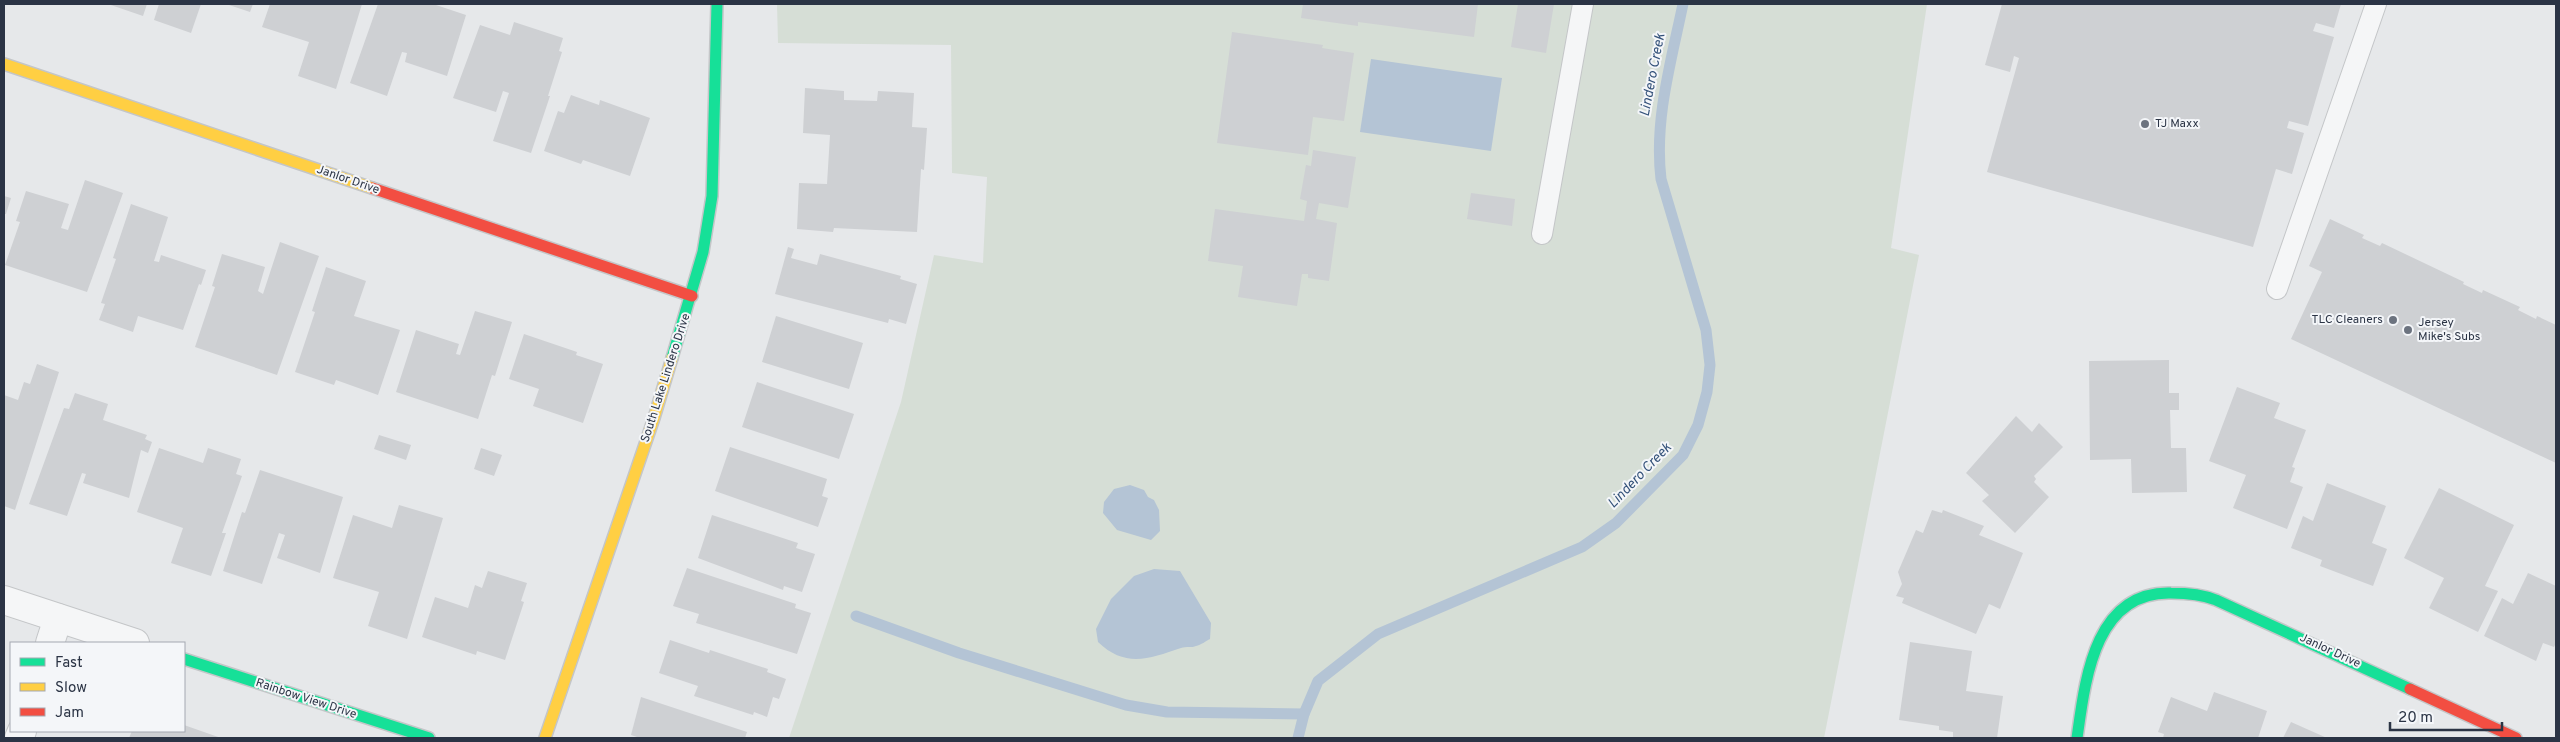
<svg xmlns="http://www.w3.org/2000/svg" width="2560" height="742" viewBox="0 0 2560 742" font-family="Overpass,sans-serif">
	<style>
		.green { fill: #d6ded6 }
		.water { fill: #b4c4d5 }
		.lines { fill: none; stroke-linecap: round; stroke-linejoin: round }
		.stream { stroke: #b4c4d5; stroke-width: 11 }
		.building { fill: #ced0d3 }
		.lane-casing { stroke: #c4c6c8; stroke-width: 22 }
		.street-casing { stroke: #c4c6c8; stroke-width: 30 }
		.fast-casing { stroke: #c4c6c8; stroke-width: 14 }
		.slow-casing { stroke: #c4c6c8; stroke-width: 14 }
		.jam-casing { stroke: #c4c6c8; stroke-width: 14 }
		.lane { stroke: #f5f6f7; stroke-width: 20 }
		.street { stroke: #f5f6f7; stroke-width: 28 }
		.fast { stroke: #16e098; stroke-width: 11 }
		.slow { stroke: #ffcf43; stroke-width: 11 }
		.jam { stroke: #f24e42; stroke-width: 11 }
		.poi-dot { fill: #6c737f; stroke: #f4f6f9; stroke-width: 2 }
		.labels { text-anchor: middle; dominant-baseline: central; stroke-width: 4; stroke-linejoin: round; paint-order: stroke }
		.poi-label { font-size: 12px; fill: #2b3445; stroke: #f4f6f9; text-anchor: start }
		.street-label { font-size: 12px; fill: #2b3445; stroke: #f4f6f9 }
		.water-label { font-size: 14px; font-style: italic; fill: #34527a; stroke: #f4f6f9 }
	</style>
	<rect width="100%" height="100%" fill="#e6e8ea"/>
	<polygon class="green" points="777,4 1927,4 1891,248 1919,255 1824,738 789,738 901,402 934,255 983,263 987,177 952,173 951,45 778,43"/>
	<g class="water">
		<polygon points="1371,59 1502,78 1491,151 1360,132"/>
		<polygon points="1130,485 1144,490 1148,497 1154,500 1159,510 1160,531 1151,540 1117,530 1103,513 1104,502 1114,489"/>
		<path d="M 1154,569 L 1180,571 L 1211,623 L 1210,639 C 1206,641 1201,645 1196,646 C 1192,648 1186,646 1181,648 C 1149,659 1125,668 1098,642 L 1096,629 L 1111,599 L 1134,576 Z"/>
	</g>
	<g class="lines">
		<g class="stream">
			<polyline points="856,616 959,653 1126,705 1167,712 1304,714"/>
			<path d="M 1298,738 L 1304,714 L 1318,681 L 1378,634 L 1582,547 L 1616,523 L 1683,455 L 1698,425 L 1707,392 L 1710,365 L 1706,330 L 1661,179 C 1654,120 1671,62 1683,4"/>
		</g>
	</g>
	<g class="building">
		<polygon points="108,4 147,4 143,16"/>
		<polygon points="159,4 201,4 191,33 154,20"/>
		<polygon points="226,4 253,4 250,12"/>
		<polygon points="270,4 362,4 336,89 298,76 309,42 262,27"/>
		<polygon points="378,4 433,4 466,15 447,76 405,62 407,53 402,52 387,96 350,83"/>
		<polygon points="1303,4 1478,4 1474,37 1358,22 1358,26 1301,18"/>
		<polygon points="1518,4 1554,4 1546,53 1511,47"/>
		<polygon points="2002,4 2341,4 2334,28 2316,23 2313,31 2334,37 2308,126 2289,121 2287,128 2304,133 2292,174 2276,169 2253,247 1987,172 2019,58 2014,56 2010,72 1985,65"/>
		<polygon points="514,22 563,38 559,51 562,52 548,96 550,96 531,153 493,141 509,93 503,91 496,112 453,98 480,25 510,35"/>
		<polygon points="1232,32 1323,45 1322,48 1354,53 1344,121 1313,117 1308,155 1217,143"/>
		<polygon points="805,88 844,91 844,100 877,101 878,91 914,93 912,127 927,128 924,170 921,169 917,232 834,228 833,232 797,229 799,183 827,184 830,135 803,133"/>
		<polygon points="571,95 599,105 600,100 650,118 630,176 583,160 581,164 544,151 558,111 564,113"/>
		<polygon points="1313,150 1356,157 1348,208 1319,203 1316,219 1337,223 1329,281 1308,278 1308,274 1302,274 1297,306 1238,297 1243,266 1208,261 1215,209 1304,221 1307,201 1300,199 1306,165 1311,166"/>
		<polygon points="85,180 123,193 87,292 5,265 20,222 16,221 26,191 69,204 61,228 68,230"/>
		<polygon points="1471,193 1515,199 1512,226 1467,219"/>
		<polygon points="4,196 11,198 6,214 4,214"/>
		<polygon points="131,204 168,217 154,261 159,262 161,255 206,270 201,285 199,284 183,330 138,316 133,332 99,320 105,304 101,303 116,259 113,258"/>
		<polygon points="2330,219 2364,235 2362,238 2380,246 2382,243 2464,282 2463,284 2482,293 2483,290 2520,307 2518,310 2536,319 2537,316 2556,325 2556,463 2291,339 2322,272 2309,266"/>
		<polygon points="280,242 319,256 277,375 195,347 215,287 212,286 222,254 265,267 258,291 263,294"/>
		<polygon points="788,247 794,249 791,258 817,265 820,254 901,276 900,279 917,284 906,324 889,319 888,323 775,294"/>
		<polygon points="326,267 366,281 354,316 400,330 378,395 336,380 334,385 295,372 315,312 312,311"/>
		<polygon points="475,311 512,322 495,376 492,375 478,419 396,392 416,330 459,344 456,354 460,355"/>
		<polygon points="776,316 863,343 849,389 762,362"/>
		<polygon points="524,334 577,352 576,355 603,364 583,423 533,406 539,389 509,379"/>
		<polygon points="2169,360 2169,393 2179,393 2179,410 2170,410 2171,448 2186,448 2187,492 2132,493 2131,459 2090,460 2089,361"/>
		<polygon points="37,364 59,372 15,510 4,506 4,395 18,400 24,382 30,384"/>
		<polygon points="757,382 854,414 839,459 742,427"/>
		<polygon points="2237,387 2280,403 2274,418 2306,430 2292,467 2295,468 2290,482 2303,487 2287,529 2233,508 2246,475 2209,461"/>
		<polygon points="75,393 108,404 103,420 147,435 145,439 152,442 148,453 141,450 129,498 83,483 86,474 82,473 67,516 29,504 64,408 69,409"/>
		<polygon points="2016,416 2032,432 2039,423 2063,447 2034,476 2036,479 2034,482 2049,497 2015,533 1982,501 1989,495 1966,473"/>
		<polygon points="379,435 411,445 406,460 374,449"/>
		<polygon points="730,447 827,479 822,496 828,498 818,527 715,491"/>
		<polygon points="159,448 203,463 208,448 241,459 236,474 242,476 222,533 226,533 211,576 171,563 183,528 137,512"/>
		<polygon points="481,448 502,455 494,476 474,469"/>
		<polygon points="260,470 343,497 320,573 277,558 285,535 279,533 262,584 223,571 242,512 245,513"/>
		<polygon points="2327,483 2386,506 2372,543 2387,549 2373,586 2320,566 2322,560 2291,548 2303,516 2313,521"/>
		<polygon points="2439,488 2514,525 2485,586 2498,591 2478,632 2429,608 2444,578 2404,558"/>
		<polygon points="399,505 443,518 407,639 368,626 379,592 333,578 353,515 392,528"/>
		<polygon points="1932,510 1942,513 1943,510 1984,526 1979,535 2023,553 2000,609 1989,604 1976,634 1902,603 1904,598 1896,596 1902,584 1898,572 1916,530 1923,533"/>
		<polygon points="712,515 798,543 796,548 815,554 802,592 784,586 783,590 698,558"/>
		<polygon points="687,568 796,604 795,608 811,613 797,654 696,623 699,614 673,606"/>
		<polygon points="488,571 527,583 521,601 524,602 505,660 477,651 476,655 422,637 435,597 468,608 475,585 482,588"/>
		<polygon points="2528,573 2556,586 2556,643 2554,647 2543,643 2536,661 2484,636 2502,598 2513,604"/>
		<polygon points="670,640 709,653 710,650 768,669 767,672 786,679 779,699 773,697 767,717 754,712 753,715 694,696 698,686 659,673"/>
		<polygon points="1910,642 1972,651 1966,691 2003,696 1997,738 1953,738 1953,732 1939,730 1939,726 1899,720"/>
		<polygon points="2214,692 2267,711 2258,738 2163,738 2164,734 2158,732 2171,697 2207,711"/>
		<polygon points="641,697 747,732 745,738 640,738 631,735"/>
		<polygon points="2291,722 2327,738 2283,738"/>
		<polygon points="184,725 221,738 129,738 132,731 184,731"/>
	</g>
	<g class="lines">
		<defs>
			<g id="lane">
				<polyline points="1542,234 1583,4"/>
				<polyline points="2277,289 2376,4"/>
			</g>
			<g id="street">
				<polyline points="4,600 135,643"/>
				<polyline points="50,643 58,618"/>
				<polyline points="19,738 22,731"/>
			</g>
			<g id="fast">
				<polyline points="672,358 703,252 712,196 717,4"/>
				<polyline points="184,659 429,738"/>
				<path d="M 2077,738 C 2085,681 2094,591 2171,593 C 2187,593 2201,594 2216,600 L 2410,689"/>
			</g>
			<g id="slow">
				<polyline points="4,64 372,188"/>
				<polyline points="545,738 654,418 672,358"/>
			</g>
			<g id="jam">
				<polyline points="372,188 692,296"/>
				<polyline points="2410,689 2516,738"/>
			</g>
		</defs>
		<use href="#lane" class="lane-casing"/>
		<use href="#street" class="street-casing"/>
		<use href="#fast" class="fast-casing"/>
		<use href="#slow" class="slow-casing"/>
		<use href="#jam" class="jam-casing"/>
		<use href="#lane" class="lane"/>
		<use href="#street" class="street"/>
		<use href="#fast" class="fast"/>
		<use href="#slow" class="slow"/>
		<use href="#jam" class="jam"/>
	</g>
	<g class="poi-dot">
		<circle cx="2145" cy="124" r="5"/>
		<circle cx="2393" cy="320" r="5"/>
		<circle cx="2408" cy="330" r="5"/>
	</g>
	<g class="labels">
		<g class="poi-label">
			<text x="2155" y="124">TJ Maxx</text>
			<text x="2383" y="320" text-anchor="end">TLC Cleaners</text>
			<text x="2418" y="323">Jersey<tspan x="2418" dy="14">Mike's Subs</tspan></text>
		</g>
		<g class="street-label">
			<text transform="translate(348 180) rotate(19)">Janlor Drive</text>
			<text transform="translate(666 378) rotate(-72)">South Lake Lindero Drive</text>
			<text transform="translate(2330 651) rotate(25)">Janlor Drive</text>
			<text transform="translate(306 699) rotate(18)">Rainbow View Drive</text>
		</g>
		<g class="water-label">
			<text transform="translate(1653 75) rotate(-79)">Lindero Creek</text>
			<text transform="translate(1640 476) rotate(-46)">Lindero Creek</text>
		</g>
	</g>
	<rect width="2560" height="742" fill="none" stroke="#2b3445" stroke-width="10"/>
	<rect x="10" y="642" width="175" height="90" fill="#f4f6f9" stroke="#a4a8b1"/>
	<rect x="20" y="658" width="25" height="8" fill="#16e098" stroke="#a4a8b1"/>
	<text x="55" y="667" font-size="15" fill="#2b3445">Fast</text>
	<rect x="20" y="683" width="25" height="8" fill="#ffcf43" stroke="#a4a8b1"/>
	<text x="55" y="692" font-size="15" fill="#2b3445">Slow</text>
	<rect x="20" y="708" width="25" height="8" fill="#f24e42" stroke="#a4a8b1"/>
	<text x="55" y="717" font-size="15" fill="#2b3445">Jam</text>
	<path d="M2390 722v8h112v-8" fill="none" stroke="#2b3445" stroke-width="2.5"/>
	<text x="2398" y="722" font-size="15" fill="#2b3445" stroke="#f4f6f9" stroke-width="4" paint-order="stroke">20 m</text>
</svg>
